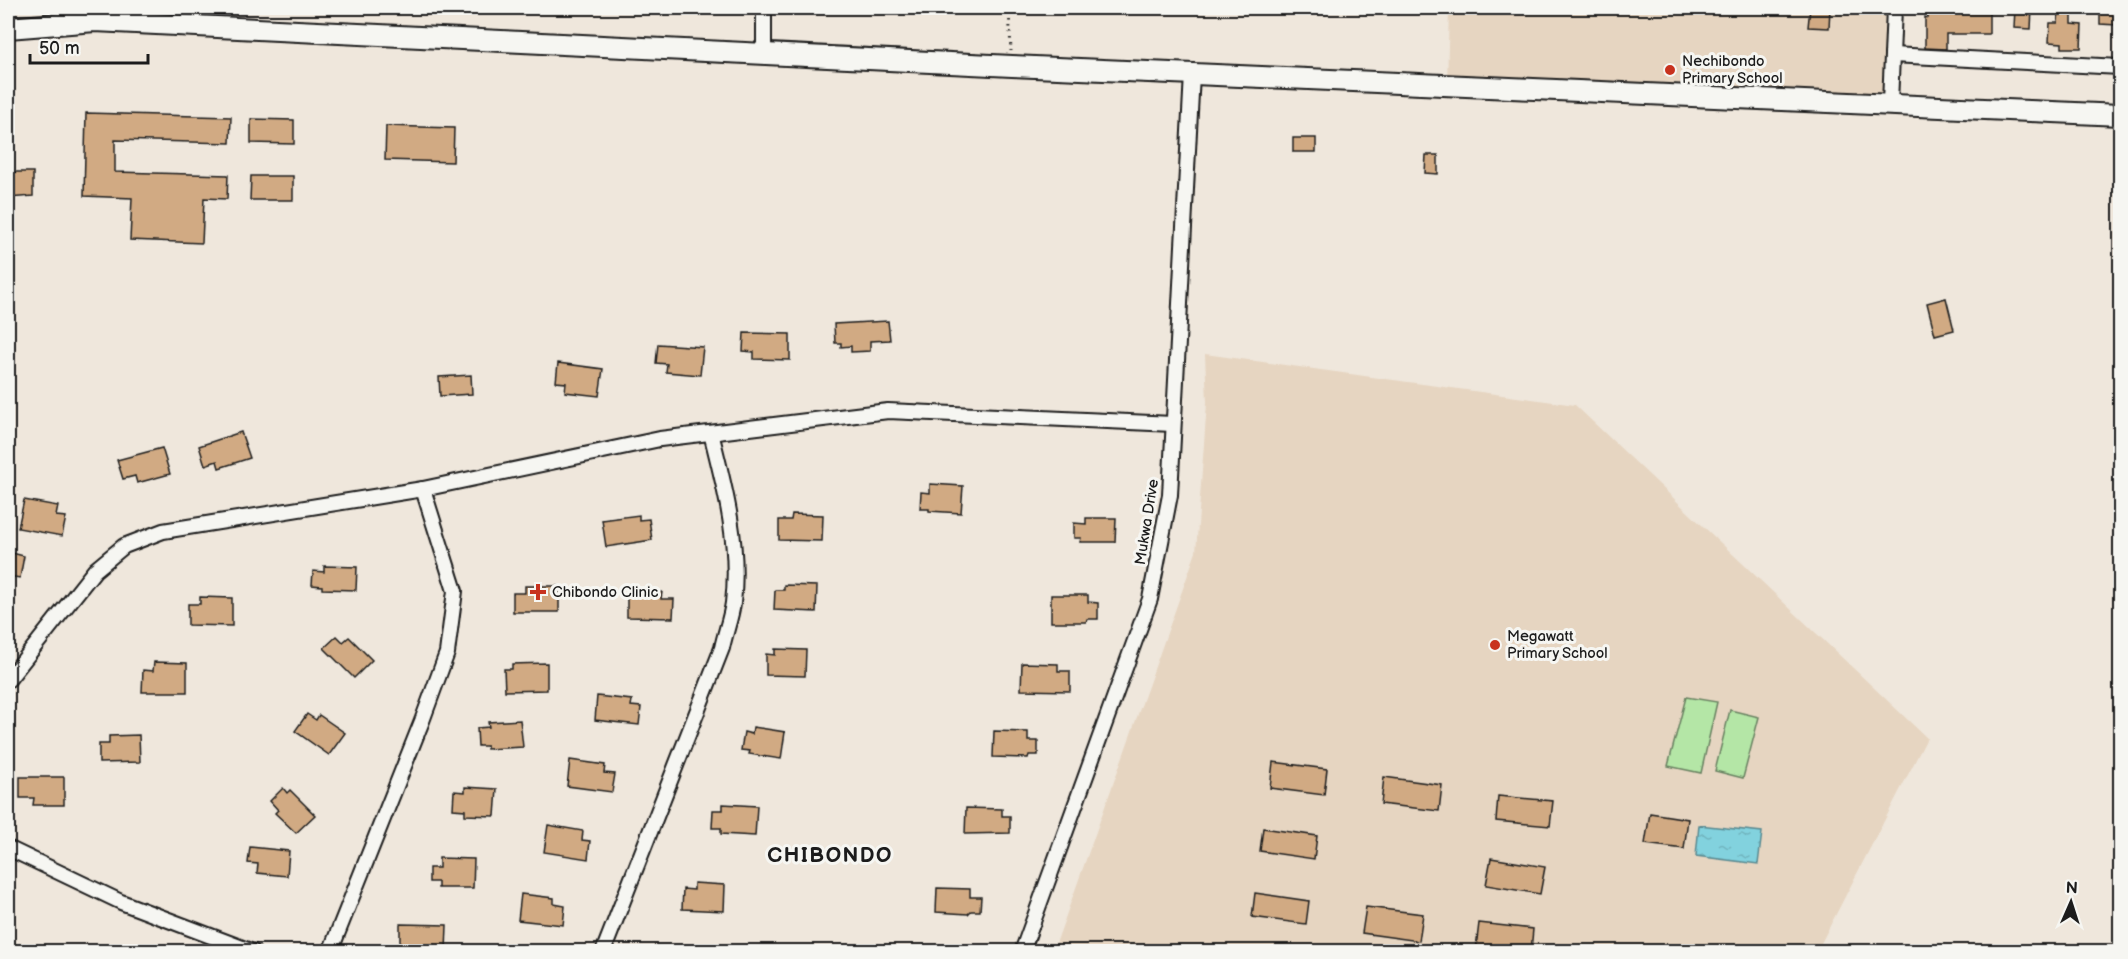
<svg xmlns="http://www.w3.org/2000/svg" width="2128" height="959" viewBox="0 0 2128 959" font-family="'Balsamiq Sans',sans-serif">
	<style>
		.built { fill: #e6d5c1 }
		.grass { fill: #b4e6a6; stroke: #688161; stroke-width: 1.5 }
		.water { fill: url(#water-ripples); stroke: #598990; stroke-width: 1.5 }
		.building { fill: #d1aa83; stroke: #1c1c1c; stroke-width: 1.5 }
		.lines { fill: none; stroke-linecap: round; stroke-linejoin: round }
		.street-casing { stroke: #1c1c1c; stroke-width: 18 }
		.secondary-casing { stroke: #1c1c1c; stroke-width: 24 }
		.path { stroke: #1c1c1c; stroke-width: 3; stroke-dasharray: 1.5 4.5; stroke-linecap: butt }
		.street { stroke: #f6f6f2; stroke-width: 14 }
		.secondary { stroke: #f6f6f2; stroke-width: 20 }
		.poi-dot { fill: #c8321e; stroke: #f6f6f2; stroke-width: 2 }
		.labels { text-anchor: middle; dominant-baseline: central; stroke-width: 6; stroke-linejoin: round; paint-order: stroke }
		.poi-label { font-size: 15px; fill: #1c1c1c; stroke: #f6f6f2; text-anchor: start }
		.street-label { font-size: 15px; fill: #1c1c1c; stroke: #f6f6f2 }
		.district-label { font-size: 21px; font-weight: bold; letter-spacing: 1.5px; fill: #1c1c1c; stroke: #f6f6f2 }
	</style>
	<defs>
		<pattern id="water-ripples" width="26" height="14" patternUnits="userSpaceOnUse" patternTransform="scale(1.5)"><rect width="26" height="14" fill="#82d2de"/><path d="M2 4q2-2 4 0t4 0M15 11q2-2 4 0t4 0" fill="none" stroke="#70b4be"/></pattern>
	</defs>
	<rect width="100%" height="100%" fill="#efe7dc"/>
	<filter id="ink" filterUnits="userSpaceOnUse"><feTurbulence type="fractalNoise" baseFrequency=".0167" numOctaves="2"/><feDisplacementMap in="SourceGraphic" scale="12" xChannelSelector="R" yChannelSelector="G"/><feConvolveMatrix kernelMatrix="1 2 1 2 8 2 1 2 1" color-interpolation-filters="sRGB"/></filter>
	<g filter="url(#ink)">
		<g class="built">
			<polygon points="1449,8 1894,8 1890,103 1447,85"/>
			<polygon points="1205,354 1575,405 1927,738 1817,951 1053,952 1196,552 1207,403"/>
		</g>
		<g class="grass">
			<polygon points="1686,697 1717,702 1701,773 1668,766"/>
			<polygon points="1730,710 1759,717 1743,778 1715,771"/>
		</g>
		<polygon class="water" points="1699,825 1762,832 1758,864 1696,856"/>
		<g class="building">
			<polygon points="1810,8 1830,8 1829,28 1808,27"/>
			<polygon points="1928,8 1989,8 1989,34 1946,34 1946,49 1925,48 1925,17 1928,18"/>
			<polygon points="2015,8 2032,8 2031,29 2014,28"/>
			<polygon points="2059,8 2072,8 2072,24 2082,25 2081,48 2062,48 2062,43 2049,42 2050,23 2058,23"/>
			<polygon points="2100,8 2118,8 2117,25 2100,24"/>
			<polygon points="86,113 231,117 230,143 115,140 115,172 228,175 227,199 204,198 202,243 130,240 132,198 84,196"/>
			<polygon points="251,119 294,120 294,144 251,143"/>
			<polygon points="386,126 454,128 453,162 385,160"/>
			<rect x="1293" y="138" width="23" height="14"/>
			<polygon points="1426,155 1438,155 1438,174 1425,173"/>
			<polygon points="8,172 33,172 33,196 8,198"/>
			<polygon points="251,176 293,176 293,200 250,200"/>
			<polygon points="1946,298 1954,330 1935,335 1927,303"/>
			<polygon points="888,321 890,340 870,341 870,351 851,352 851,346 841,347 841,343 835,343 834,324"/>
			<polygon points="744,333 790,334 790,360 754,359 754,352 743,351"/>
			<polygon points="658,344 703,347 700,375 666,372 667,364 656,363"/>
			<polygon points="558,363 603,369 599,396 565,392 566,383 556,382"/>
			<polygon points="471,375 472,394 440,396 439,377"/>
			<polygon points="241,432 250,458 219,468 217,461 205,465 199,446"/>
			<polygon points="162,448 170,474 137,483 135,476 123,479 117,460"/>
			<polygon points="930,484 963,486 961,513 929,511 929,509 920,509 921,492 930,493"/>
			<polygon points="24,500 58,506 56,516 66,517 62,536 18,528"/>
			<polygon points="792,514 823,515 822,541 779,540 779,520 791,520"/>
			<polygon points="639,515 639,520 649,519 652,540 606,547 602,520"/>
			<polygon points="1086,518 1116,518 1115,542 1080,542 1081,538 1074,538 1074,523 1086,524"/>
			<polygon points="8,552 24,556 20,578 8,576"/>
			<polygon points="324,566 357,567 356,590 322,589 322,586 312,585 313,571 324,572"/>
			<polygon points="784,585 817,586 816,612 774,610 775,590 784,590"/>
			<polygon points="525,586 559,586 559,612 513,612 513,593 525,593"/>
			<polygon points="627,592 662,592 661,599 674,599 673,618 627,617"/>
			<polygon points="1051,595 1088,595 1088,602 1098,603 1098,619 1087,619 1086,622 1051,622"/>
			<polygon points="200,597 232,598 232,626 188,625 188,604 200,604"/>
			<polygon points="337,636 343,642 349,637 372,660 354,678 324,648"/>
			<polygon points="775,649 806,650 805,676 766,675 766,654 775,655"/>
			<polygon points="154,662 187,663 187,692 142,692 143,670 153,671"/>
			<polygon points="547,663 547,690 505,691 504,669 512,669 512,664"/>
			<polygon points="1022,663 1058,664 1058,671 1070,671 1070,691 1021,690"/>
			<polygon points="597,696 632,700 631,706 641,707 639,725 595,720"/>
			<polygon points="307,714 316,720 319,715 345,733 329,755 295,731"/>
			<polygon points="520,720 523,747 487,749 487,746 478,746 477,728 489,727 488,722"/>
			<polygon points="753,727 785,732 781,759 749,754 750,751 741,750 744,732 752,734"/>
			<polygon points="994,731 1028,732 1028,741 1038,741 1038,755 1029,755 1028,758 993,757"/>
			<polygon points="139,735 140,762 99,763 99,744 109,744 109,736"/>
			<polygon points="570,760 605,765 604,773 615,774 612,792 567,786"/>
			<polygon points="1273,762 1327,769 1324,795 1270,788"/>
			<polygon points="20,777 64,777 64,805 33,805 34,798 20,798"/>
			<polygon points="1384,777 1442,785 1439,811 1381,804"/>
			<polygon points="465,787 497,789 495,816 465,815 465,810 453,809 454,791 465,792"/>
			<polygon points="283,788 287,793 290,790 315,815 296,833 275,813 278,810 270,801"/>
			<polygon points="1498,796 1553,801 1550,826 1496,821"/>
			<polygon points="723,804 757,806 755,836 721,834 721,828 712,828 713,810 723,810"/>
			<polygon points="966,808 1002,809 1002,816 1010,816 1010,833 965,834"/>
			<polygon points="1650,813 1688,819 1684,849 1645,844"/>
			<polygon points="548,825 583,831 582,840 590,841 588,859 544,852"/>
			<polygon points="1263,828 1317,836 1314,859 1260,851"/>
			<polygon points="250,847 289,851 287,876 257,873 258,864 248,863"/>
			<polygon points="439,858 474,859 473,888 438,888 438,882 429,882 429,868 439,868"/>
			<polygon points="1491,858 1545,867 1540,894 1486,885"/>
			<polygon points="694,883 725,885 724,911 682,909 683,889 694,890"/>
			<polygon points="937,888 970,889 970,897 981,897 980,911 971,911 968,914 936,912"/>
			<polygon points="1255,893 1309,901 1306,924 1252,917"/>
			<polygon points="521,894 554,898 554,904 565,906 563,925 518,920"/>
			<polygon points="1366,907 1423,914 1419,941 1362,933"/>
			<polygon points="1479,923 1533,929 1531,951 1503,951 1476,948"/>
			<polygon points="400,924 447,925 446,951 411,951 412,945 400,945"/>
		</g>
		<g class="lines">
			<defs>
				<g id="street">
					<polyline points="764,8 764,53"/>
					<polyline points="1892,55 2120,67"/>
					<polyline points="1890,103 1894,8"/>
					<polyline points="8,680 95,570 124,546 163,531 423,489 660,439 888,411 1173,424"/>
					<polyline points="8,848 121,902 253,952"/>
					<polyline points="330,952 422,721 447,653 455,591 423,489"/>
					<path d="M 603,952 L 722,648 C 725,633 731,618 733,603 C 740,545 725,488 711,433"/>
					<polyline points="1022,952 1150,599 1170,495 1192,74"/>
				</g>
				<polyline id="secondary" points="8,28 95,21 1012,66 2120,115"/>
			</defs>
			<use href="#street" class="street-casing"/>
			<use href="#secondary" class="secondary-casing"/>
			<polyline class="path" points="1009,8 1011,51"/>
			<use href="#street" class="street"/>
			<use href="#secondary" class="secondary"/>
		</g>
	</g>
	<g class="poi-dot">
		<circle cx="1670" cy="70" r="6"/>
		<path d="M535 583h6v6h6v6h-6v6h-6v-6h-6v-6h6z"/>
		<circle cx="1495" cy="645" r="6"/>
	</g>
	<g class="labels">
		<g class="poi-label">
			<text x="1682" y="61">Nechibondo<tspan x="1682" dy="17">Primary School</tspan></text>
			<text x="552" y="592">Chibondo Clinic</text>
			<text x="1507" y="636">Megawatt<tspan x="1507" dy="17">Primary School</tspan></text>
		</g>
		<g class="street-label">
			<text transform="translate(1147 522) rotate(-81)">Mukwa Drive</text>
		</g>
		<g class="district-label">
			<text x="830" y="855">CHIBONDO</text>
		</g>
	</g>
	<rect width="2128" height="959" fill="none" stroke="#f6f6f2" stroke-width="30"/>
	<rect x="15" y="15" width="2098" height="929" fill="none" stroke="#1c1c1c" stroke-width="2" filter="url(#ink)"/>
	<g transform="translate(2071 902) rotate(3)" stroke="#f6f6f2" stroke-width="4.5" paint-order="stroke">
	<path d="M0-4.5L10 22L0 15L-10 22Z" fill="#1c1c1c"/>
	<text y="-9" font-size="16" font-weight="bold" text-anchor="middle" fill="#1c1c1c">N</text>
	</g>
	<path d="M30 54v9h118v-9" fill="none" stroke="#1c1c1c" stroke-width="3"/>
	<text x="39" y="54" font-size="18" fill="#1c1c1c" stroke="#f6f6f2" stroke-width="4.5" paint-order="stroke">50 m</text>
</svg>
